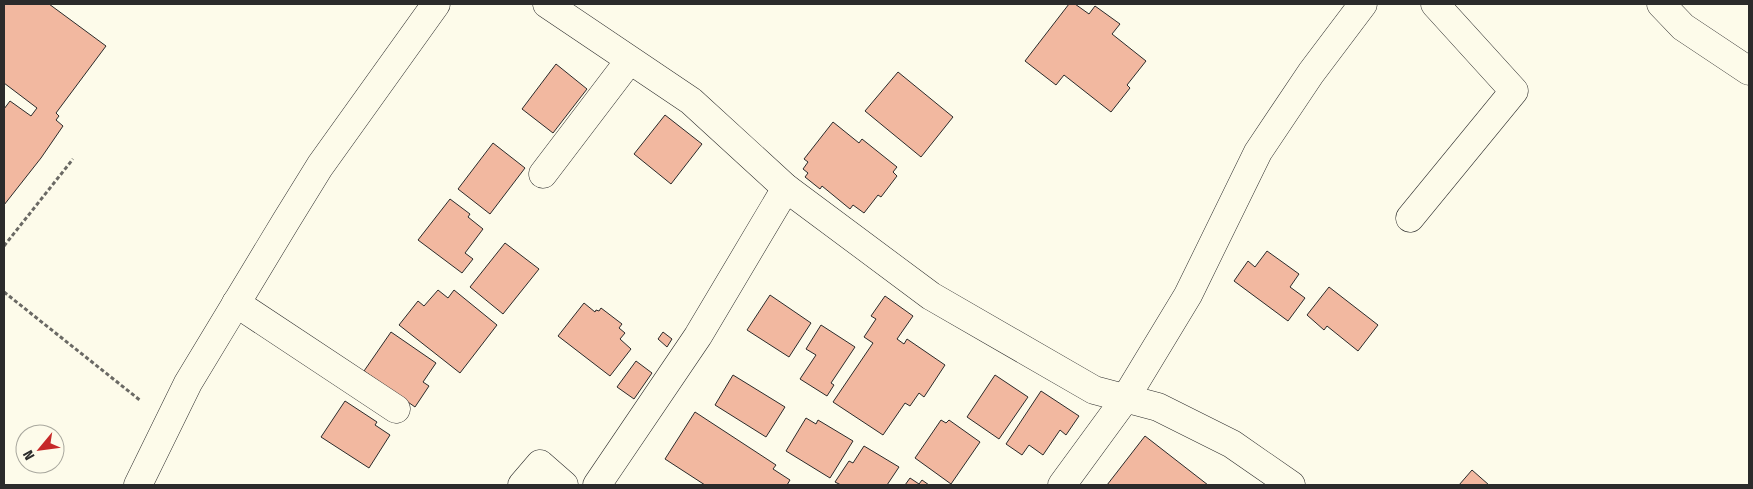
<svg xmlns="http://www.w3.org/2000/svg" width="1753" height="489" viewBox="0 0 1753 489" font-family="'Fira Sans Condensed',sans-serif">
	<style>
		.building { fill: #f2b8a0; stroke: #2b2b2b }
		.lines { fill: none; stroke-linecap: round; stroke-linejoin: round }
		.minor-casing { stroke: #2b2b2b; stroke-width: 29 }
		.path { stroke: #6a6964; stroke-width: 3; stroke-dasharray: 4 2.5; stroke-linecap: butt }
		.minor { stroke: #fdfbea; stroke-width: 28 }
	</style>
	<rect width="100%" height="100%" fill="#fdfbea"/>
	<g class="building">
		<polygon points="4,4 49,4 106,46 56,113 59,116 56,120 63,126 41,158 4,205 4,109 10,101 31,116 37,108 4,83"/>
		<polygon points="1069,4 1075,4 1089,14 1095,6 1120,24 1112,34 1146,61 1127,85 1130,88 1111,112 1064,75 1056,85 1025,61"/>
		<polygon points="556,64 587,89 553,133 522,109"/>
		<polygon points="898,72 953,117 921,157 865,111"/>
		<polygon points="665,115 702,144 671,184 634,154"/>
		<polygon points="833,122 859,143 862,139 897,167 893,172 897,176 881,197 878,195 864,213 853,205 850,209 822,186 820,189 805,177 808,173 803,169 808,162 804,159"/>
		<polygon points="493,143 525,168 490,214 458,189"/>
		<polygon points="450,199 470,214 468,217 483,229 465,253 473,259 462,273 418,240"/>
		<polygon points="505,243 539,269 503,314 470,287"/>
		<polygon points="1267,251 1299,274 1290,287 1305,298 1288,321 1234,281 1248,261 1255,267"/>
		<polygon points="1329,287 1378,325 1358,351 1327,326 1324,330 1307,315"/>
		<polygon points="438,290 448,298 454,290 497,325 460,373 399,325 418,301 424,306"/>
		<polygon points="770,295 811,323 789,357 747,330"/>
		<polygon points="885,296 913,316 897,339 904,344 907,339 945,365 924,397 919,393 910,406 905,403 883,435 833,402 873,343 864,337 876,319 871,316"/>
		<polygon points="584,303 595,312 596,310 599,311 601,308 622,324 619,328 625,333 620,339 631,349 610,376 558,336"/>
		<polygon points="821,325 855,347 831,383 834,385 827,396 800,379 816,355 806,349"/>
		<polygon points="391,332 436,363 423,382 429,386 415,407 364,371"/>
		<polygon points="663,332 672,339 667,347 658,339"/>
		<polygon points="636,361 652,373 634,399 617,387"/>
		<polygon points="733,375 785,407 766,437 715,405"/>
		<polygon points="995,375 1028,397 999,439 967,417"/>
		<polygon points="1041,391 1079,416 1066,435 1060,430 1043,455 1029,445 1022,455 1006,444"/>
		<polygon points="345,401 377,422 375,425 390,435 369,468 321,437"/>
		<polygon points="695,412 776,465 773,469 790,480 787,485 705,485 665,459"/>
		<polygon points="806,418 816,424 818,420 853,441 830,478 786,451"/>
		<polygon points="941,420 946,423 949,420 980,442 951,484 915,458"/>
		<polygon points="1145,436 1208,485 1107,485"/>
		<polygon points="864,446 899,467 887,485 841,485 835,482 849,461 853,463"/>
		<polygon points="1472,470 1489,485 1459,485"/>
		<polygon points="910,478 919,484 922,480 929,485 905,485"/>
	</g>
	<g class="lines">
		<defs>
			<g id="minor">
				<polyline points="547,4 691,101 786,188 931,296 1094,390 1158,407 1232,444 1291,485"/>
				<polyline points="1661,4 1683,27 1749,71"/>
				<polyline points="543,174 629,61"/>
				<polyline points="1410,218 1514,91 1435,4"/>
				<polyline points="236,303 396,409"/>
				<polyline points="138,485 188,383 286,221 320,166 436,4"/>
				<polyline points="522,485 540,464 564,485"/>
				<polyline points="597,485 698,336 786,188"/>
				<polyline points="1062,485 1125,399 1188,295 1258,152 1311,73 1363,4"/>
			</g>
		</defs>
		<use href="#minor" class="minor-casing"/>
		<g class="path">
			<polyline points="4,246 73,159"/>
			<polyline points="4,292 141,401"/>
		</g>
		<use href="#minor" class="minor"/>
	</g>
	<rect width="1753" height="489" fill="none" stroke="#2b2b2b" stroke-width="10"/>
	<g transform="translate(40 449) rotate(241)"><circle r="24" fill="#fdfbea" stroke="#a9a89e"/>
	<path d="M0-4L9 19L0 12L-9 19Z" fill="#c62828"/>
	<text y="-8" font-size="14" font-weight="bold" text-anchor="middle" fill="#2b2b2b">N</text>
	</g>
</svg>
